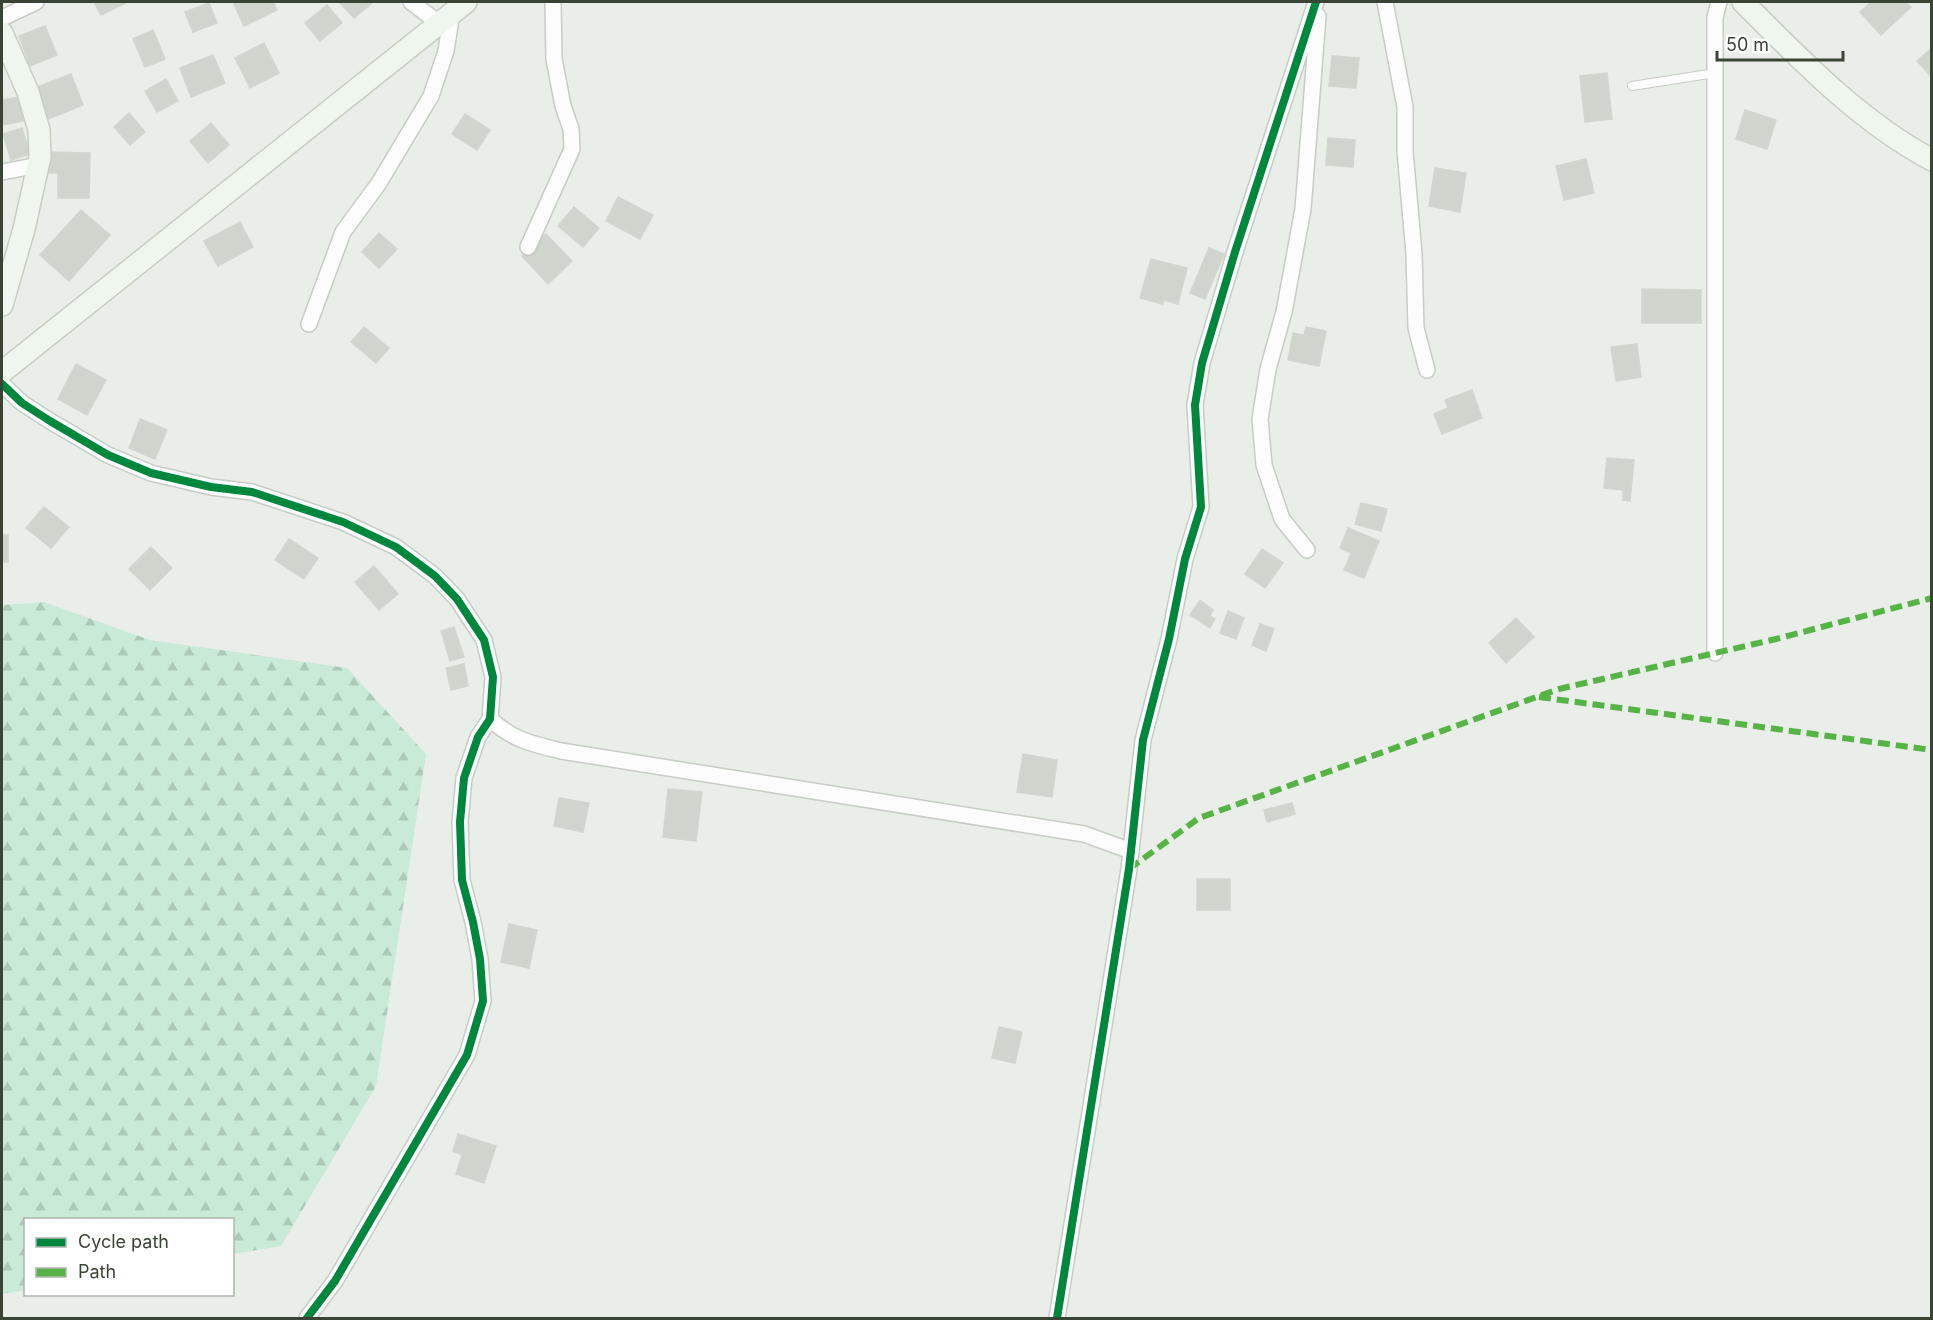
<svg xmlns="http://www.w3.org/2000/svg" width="1933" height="1320" viewBox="0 0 1933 1320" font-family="Inter,sans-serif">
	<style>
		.forest { fill: url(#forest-firs) }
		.building { fill: #cfd5cd; stroke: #d0d7ce; stroke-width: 1.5 }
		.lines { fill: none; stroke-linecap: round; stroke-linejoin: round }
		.lane-casing { stroke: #c7ccc5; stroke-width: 10 }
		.street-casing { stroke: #c7ccc5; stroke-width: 18 }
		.secondary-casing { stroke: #c4cfc0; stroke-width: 24 }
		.lane { stroke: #fcfcfc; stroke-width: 8 }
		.street { stroke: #fcfcfc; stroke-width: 15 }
		.secondary { stroke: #eff6ed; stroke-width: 21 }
		.quiet { stroke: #56b346; stroke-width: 6; stroke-dasharray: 12 6; stroke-linecap: butt }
		.cycleway-casing { stroke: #fff; stroke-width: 11 }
		.cycleway { stroke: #00873e; stroke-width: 8 }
	</style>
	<defs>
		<pattern id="forest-firs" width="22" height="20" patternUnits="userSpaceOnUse" patternTransform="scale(1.5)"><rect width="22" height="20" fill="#c9ead6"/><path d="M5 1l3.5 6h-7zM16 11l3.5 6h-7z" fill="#adcab8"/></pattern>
	</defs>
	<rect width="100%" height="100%" fill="#e9eee8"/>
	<polygon class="forest" points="44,602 150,640 347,668 426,754 376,1086 281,1246 233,1254 232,1220 26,1220 25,1290 2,1294 2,605"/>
	<g class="building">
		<polygon points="94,2 126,2 126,3 101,15"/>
		<polygon points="233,2 273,2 277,10 244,26"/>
		<polygon points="339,2 373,2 354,18"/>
		<polygon points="1871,2 1905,2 1911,7 1881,35 1860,12"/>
		<polygon points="209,3 217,23 193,32 185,12"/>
		<polygon points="327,5 342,23 320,41 305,23"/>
		<polygon points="45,26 57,55 30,66 19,36"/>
		<polygon points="153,30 165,59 145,67 133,39"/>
		<polygon points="264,43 279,73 250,88 235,58"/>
		<polygon points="1932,48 1932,77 1917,61"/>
		<polygon points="213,55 225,83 191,97 180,68"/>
		<polygon points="1332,56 1359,58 1356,88 1329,86"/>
		<polygon points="1607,73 1612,119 1585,122 1580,76"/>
		<polygon points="71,74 83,105 48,119 35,88"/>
		<polygon points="166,79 178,101 157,112 145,91"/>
		<polygon points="20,97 24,121 2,125 2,100"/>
		<polygon points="1745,110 1776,120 1767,149 1736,139"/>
		<polygon points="129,113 145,132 130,145 114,127"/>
		<polygon points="465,114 490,130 477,150 452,134"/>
		<polygon points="211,123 229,145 208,163 190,141"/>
		<polygon points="22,128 30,154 11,160 3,134"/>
		<polygon points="1328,138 1355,140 1353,167 1326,165"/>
		<polygon points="46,152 90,153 89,198 58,198 58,173 46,173"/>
		<polygon points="1586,159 1594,193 1564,200 1556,166"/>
		<polygon points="1435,168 1466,173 1460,212 1429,206"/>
		<polygon points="618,197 653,215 640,239 606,221"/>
		<polygon points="574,207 599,228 583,247 558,226"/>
		<polygon points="81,210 110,235 69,281 40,255"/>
		<polygon points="240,222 253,247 218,266 204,241"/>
		<polygon points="379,233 397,249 379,268 362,252"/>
		<polygon points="546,234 572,261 548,284 522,256"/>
		<polygon points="1209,248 1224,254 1205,299 1190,293"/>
		<polygon points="1151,259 1187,268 1178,304 1164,300 1163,304 1140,298"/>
		<polygon points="1642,289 1701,290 1701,323 1642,323"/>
		<polygon points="364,327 389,348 376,363 351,342"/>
		<polygon points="1306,327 1326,331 1319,366 1288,360 1293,333 1304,335"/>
		<polygon points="1637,344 1641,377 1616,381 1611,347"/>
		<polygon points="76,364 106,380 87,415 58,399"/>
		<polygon points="1472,390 1482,418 1442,434 1434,414 1448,408 1445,400"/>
		<polygon points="140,419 167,430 155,459 129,448"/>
		<polygon points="1607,458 1634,460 1630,501 1623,500 1623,490 1604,488"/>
		<polygon points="1361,503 1387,509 1381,531 1355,524"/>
		<polygon points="44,507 69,527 51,548 26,528"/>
		<polygon points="1348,528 1379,541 1364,578 1344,570 1351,553 1340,548"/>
		<rect x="2" y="535" width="6" height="27"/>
		<polygon points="289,539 318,558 304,579 275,560"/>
		<polygon points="151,547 172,568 150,590 129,569"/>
		<polygon points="1262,549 1283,563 1265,588 1245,574"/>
		<polygon points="374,566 398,594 379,610 355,582"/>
		<polygon points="1200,600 1213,610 1210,616 1215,619 1210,628 1190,615"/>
		<polygon points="1228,611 1244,618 1236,639 1220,633"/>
		<polygon points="1516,618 1534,637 1506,663 1489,643"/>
		<polygon points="1260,624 1274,629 1266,651 1252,645"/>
		<polygon points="454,627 464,657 450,661 441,631"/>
		<polygon points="464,664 468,686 451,690 446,668"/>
		<polygon points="1023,754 1057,760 1052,797 1017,792"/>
		<polygon points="668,789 702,792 696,841 663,837"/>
		<polygon points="559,798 589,803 583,832 554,826"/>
		<polygon points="1292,803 1295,814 1267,822 1264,810"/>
		<rect x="1197" y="879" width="33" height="31"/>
		<polygon points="509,924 537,930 529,968 501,962"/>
		<polygon points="999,1027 1022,1032 1015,1063 992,1058"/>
		<polygon points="458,1134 496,1146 484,1183 456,1174 462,1155 453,1151"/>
	</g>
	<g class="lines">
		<defs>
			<polyline id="lane" points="1632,86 1715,73"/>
			<g id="street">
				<polyline points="411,2 439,23"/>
				<polyline points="1385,2 1405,107 1405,151 1414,254 1416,328 1427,370"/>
				<polyline points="2,18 36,2"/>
				<polyline points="2,172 39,165"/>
				<polyline points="528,247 572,149 571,129 563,106 554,59 553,2"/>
				<polyline points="309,324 343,232 379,183 431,96 446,51 452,12"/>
				<polyline points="2,384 22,403 50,421 108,455 151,473 211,487 252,492 343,522 396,547 435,576 457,599 484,640 493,677 490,719 478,737 464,778 460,822 462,880 473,922 480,959 483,1001 467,1055 335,1281 307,1318"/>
				<polyline points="1307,550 1282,519 1264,465 1260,419 1268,369 1284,312 1303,209 1318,16"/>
				<polyline points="1715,653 1715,17 1719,2"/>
				<path d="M 490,719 C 513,740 532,744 561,751 L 1084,834 L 1131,851"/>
				<polyline points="1057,1318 1129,869 1143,740 1169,639 1185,559 1201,507 1195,405 1202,363 1235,252 1316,2"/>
			</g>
			<g id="secondary">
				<path d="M 1743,2 C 1801,60 1859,121 1932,160"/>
				<polyline points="2,33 28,92 39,130 40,157 24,229 2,305"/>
				<polyline points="2,372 466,2"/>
			</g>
		</defs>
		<use href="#lane" class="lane-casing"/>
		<use href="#street" class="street-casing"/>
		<use href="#secondary" class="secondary-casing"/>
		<use href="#lane" class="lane"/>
		<use href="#street" class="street"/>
		<use href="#secondary" class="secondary"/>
		<g class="quiet">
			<polyline points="1539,697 1932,750"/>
			<polyline points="1129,869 1199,818 1559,689 1776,639 1932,598"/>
		</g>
		<defs>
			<g id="cycleway">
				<polyline points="2,384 22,403 50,421 108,455 151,473 211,487 252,492 343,522 396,547 435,576 457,599 484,640 493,677 490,719 478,737 464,778 460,822 462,880 473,922 480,959 483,1001 467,1055 335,1281 307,1318"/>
				<polyline points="1057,1318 1129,869 1143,740 1169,639 1185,559 1201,507 1195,405 1202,363 1235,252 1316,2"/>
			</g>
		</defs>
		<use href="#cycleway" class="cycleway-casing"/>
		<use href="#cycleway" class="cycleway"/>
	</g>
	<rect width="1933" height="1320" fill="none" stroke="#3a4434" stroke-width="6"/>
	<rect x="24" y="1218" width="210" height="78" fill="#ffffff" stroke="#b0b4ae" stroke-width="1.5"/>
	<rect x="36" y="1238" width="30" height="9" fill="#00873e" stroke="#b0b4ae" stroke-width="1.5"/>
	<text x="78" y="1248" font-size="18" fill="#3a4434">Cycle path</text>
	<rect x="36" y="1268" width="30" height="9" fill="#56b346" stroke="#b0b4ae" stroke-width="1.5"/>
	<text x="78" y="1278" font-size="18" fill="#3a4434">Path</text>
	<path d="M1717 51v9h126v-9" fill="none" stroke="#3a4434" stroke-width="3"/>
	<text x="1726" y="51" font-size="18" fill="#3a4434" stroke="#ffffff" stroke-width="4.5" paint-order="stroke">50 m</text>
</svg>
